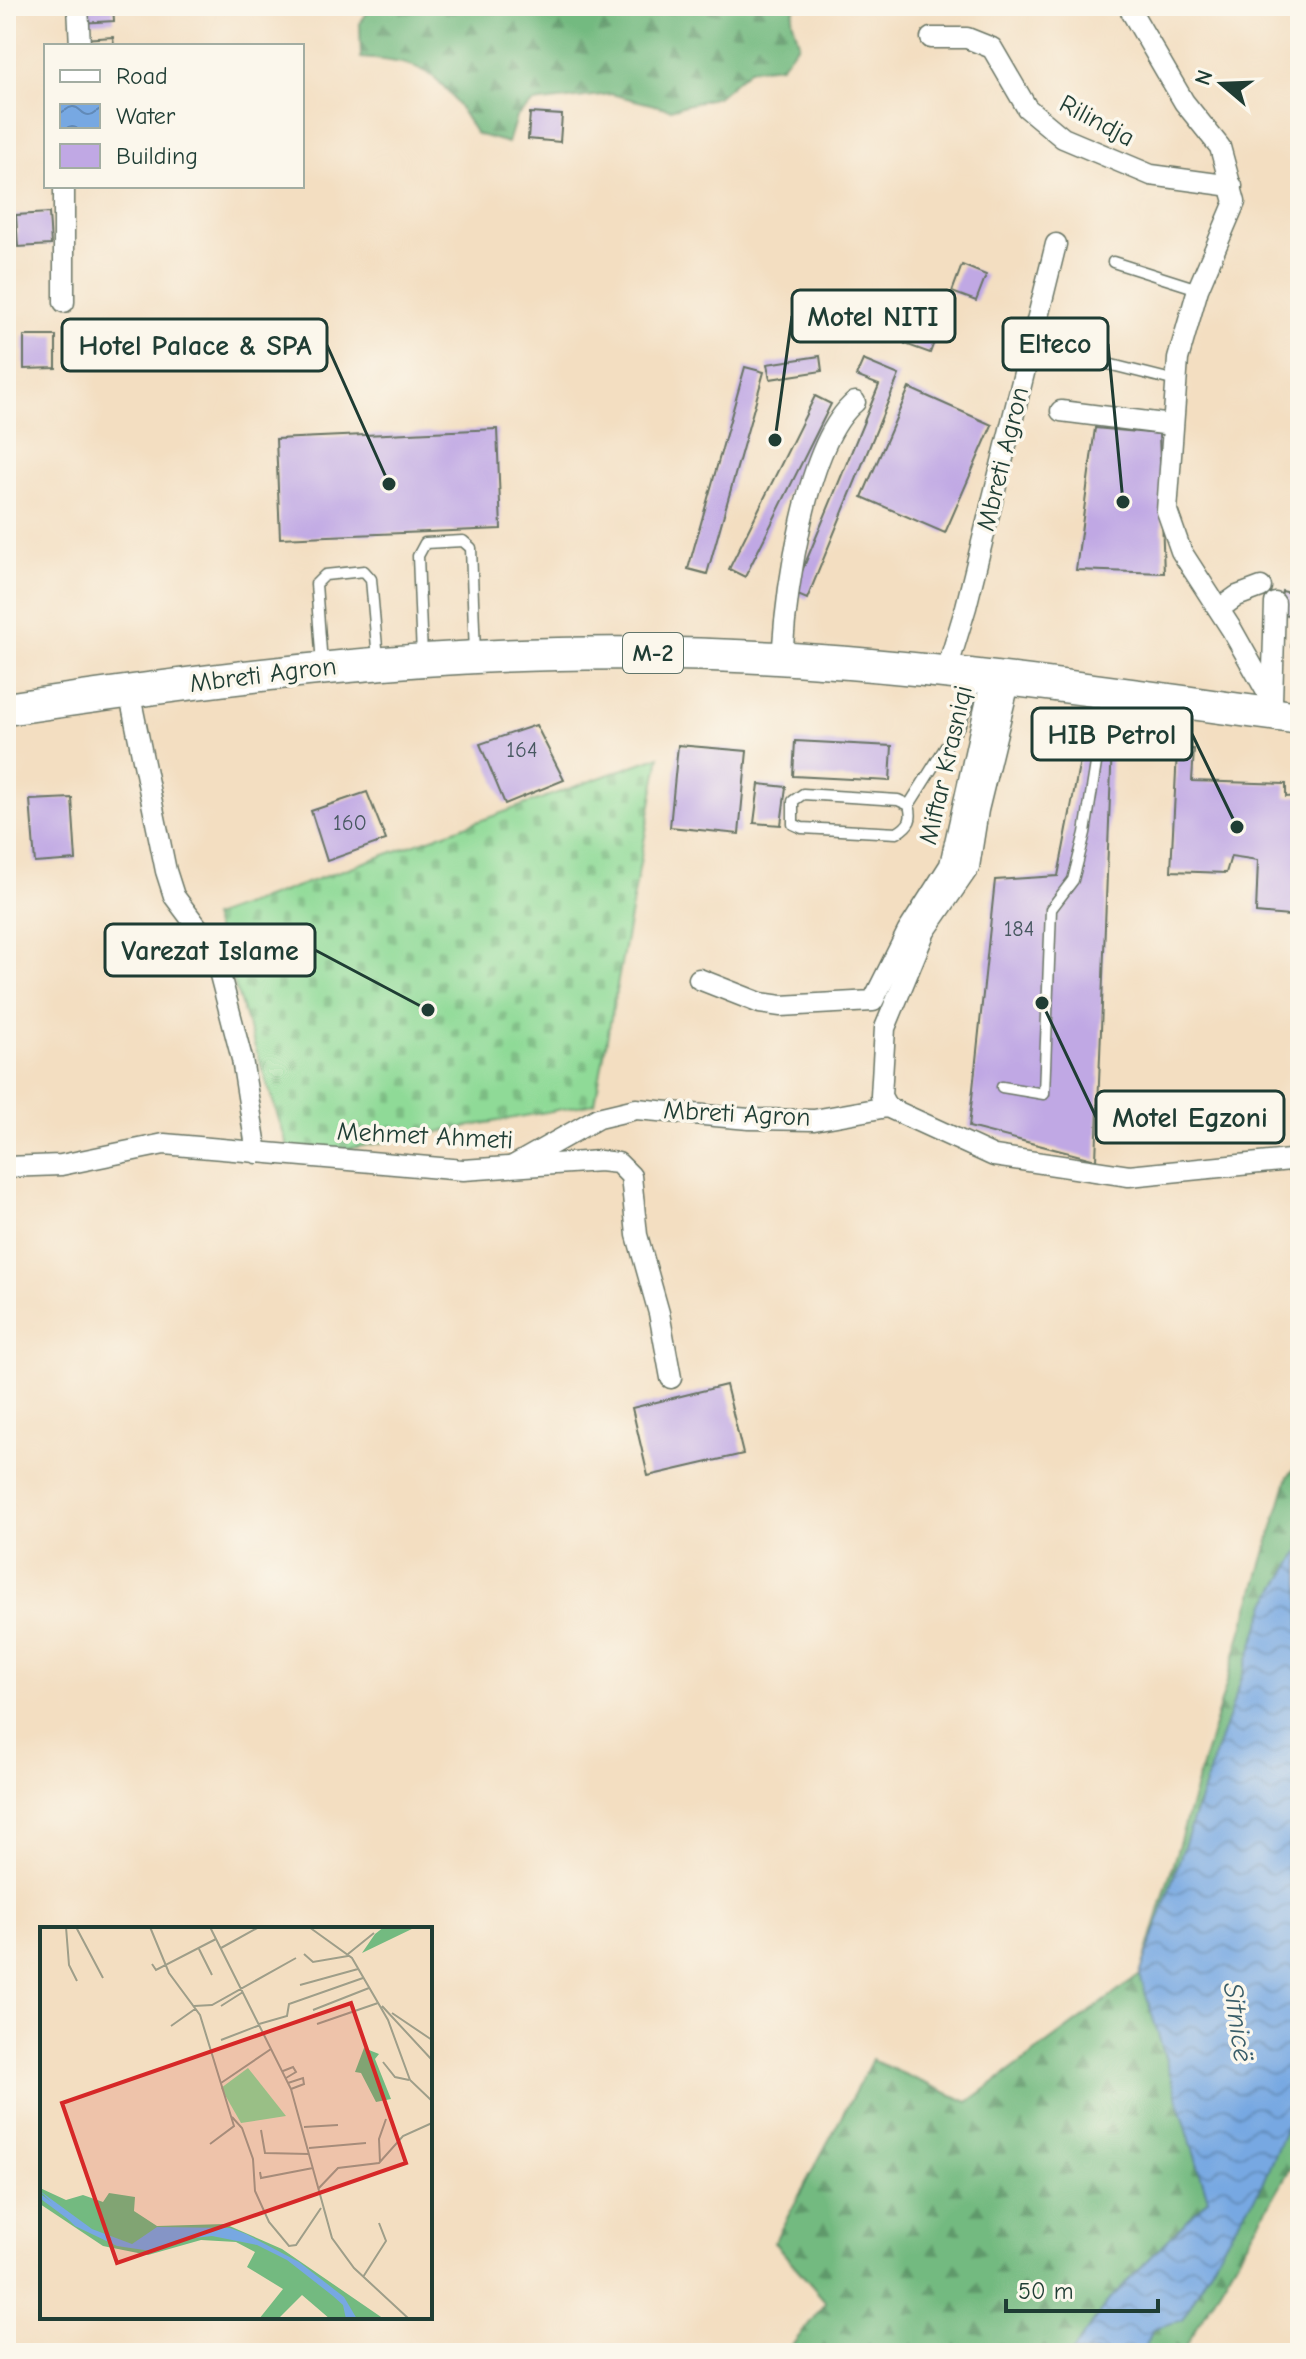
<svg xmlns="http://www.w3.org/2000/svg" width="1306" height="2359" viewBox="0 0 1306 2359" font-family="'Comic Neue',sans-serif">
	<style>
		.forest { fill: url(#forest-firs); stroke: #497c5a; stroke-width: 2 }
		.cemetery { fill: url(#cemetery-stones); stroke: #578c66; stroke-width: 2 }
		.water { fill: url(#water-waves); stroke: #4b728b; stroke-width: 2 }
		.building { fill: #c0a8e4 }
		.lines { fill: none; stroke-linecap: round; stroke-linejoin: round }
		.service-casing { stroke: #697565; stroke-width: 13 }
		.minor-casing { stroke: #697565; stroke-width: 23 }
		.primary-casing { stroke: #697565; stroke-width: 35 }
		.service { stroke: #fff; stroke-width: 10 }
		.minor { stroke: #fff; stroke-width: 20 }
		.primary { stroke: #fff; stroke-width: 32 }
		.labels { text-anchor: middle; dominant-baseline: central; stroke-width: 7; stroke-linejoin: round; paint-order: stroke }
		.number-label { font-size: 22px; fill: #475860 }
		.shield { fill: #fbf7ec; stroke: #61756b; stroke-width: 2 }
		.shield-label { font-size: 24px; font-weight: bold; fill: #1f3d34 }
		.street-label { font-size: 26px; fill: #1f3d34; stroke: #fbf7ec }
		.water-label { font-size: 28px; font-style: italic; fill: #395d68; stroke: #fbf7ec }
		.inset-river { fill: none; stroke: #77a8e2; stroke-width: 4 }
		.inset-road { fill: none; stroke: #9e9e89; stroke-width: 2 }
		.view { fill: #d62828; fill-opacity: 0.15; stroke: #d62828; stroke-width: 4 }
		.inset-edge { fill: none; stroke: #1f3d34; stroke-width: 4 }
		.leader { fill: none; stroke: #1f3d34; stroke-width: 3 }
		.callout-dot { fill: #1f3d34; stroke: #fbf7ec; stroke-width: 3 }
		.callout { fill: #fbf7ec; stroke: #1f3d34; stroke-width: 3 }
		.callout-label { font-size: 28px; text-anchor: middle; font-weight: bold; fill: #1f3d34 }
	</style>
	<defs>
		<pattern id="forest-firs" width="22" height="20" patternUnits="userSpaceOnUse" patternTransform="scale(2)"><rect width="22" height="20" fill="#73ba80"/><path d="M5 1l3.5 6h-7zM16 11l3.5 6h-7z" fill="#5e986a"/></pattern>
		<pattern id="cemetery-stones" width="16" height="16" patternUnits="userSpaceOnUse" patternTransform="scale(2)"><rect width="16" height="16" fill="#8fda97"/><path d="M2 7V4a2 2 0 0 1 4 0v3zM10 15v-3a2 2 0 0 1 4 0v3z" fill="#7bbc83"/></pattern>
		<pattern id="water-waves" width="16" height="10" patternUnits="userSpaceOnUse" patternTransform="scale(2)"><rect width="16" height="10" fill="#77a8e2"/><path d="M0 5q4-4 8 0t8 0" fill="none" stroke="#618ab8"/></pattern>
	</defs>
	<rect width="100%" height="100%" fill="#fbf7ec"/>
	<filter id="ink" filterUnits="userSpaceOnUse"><feTurbulence type="fractalNoise" baseFrequency=".0125" numOctaves="2"/><feDisplacementMap in="SourceGraphic" scale="16" xChannelSelector="R" yChannelSelector="G"/><feConvolveMatrix kernelMatrix="1 2 1 2 8 2 1 2 1" color-interpolation-filters="sRGB"/></filter>
	<filter id="wash" filterUnits="userSpaceOnUse"><feTurbulence type="fractalNoise" baseFrequency=".006" numOctaves="4" result="noise"/><feDisplacementMap in="SourceGraphic" scale="32" xChannelSelector="R" yChannelSelector="G"/><feGaussianBlur stdDeviation="1.8" result="paint"/><feColorMatrix in="noise" values="0 0 0 0 0 0 0 0 0 0 0 0 0 0 0 0 0 1.4 0 .05"/><feComposite in="paint" operator="in"/></filter>
	<g filter="url(#wash)">
		<rect width="100%" height="100%" fill="#f3dec1"/>
		<g class="forest">
			<path d="M 372,6 L 795,6 L 792,19 L 799,43 L 781,66 L 750,69 L 717,97 L 670,109 L 611,94 L 533,103 L 516,117 L 508,143 L 476,134 C 440,75 433,63 361,58 L 360,23 Z"/>
			<polygon points="1300,1462 1300,2152 1182,2353 786,2353 826,2302 774,2242 872,2060 968,2102 1140,1975 1288,1476"/>
		</g>
		<polygon class="cemetery" points="660,756 595,1103 292,1159 212,917"/>
		<polygon class="water" points="1300,1551 1300,1765 1287,1868 1300,1925 1300,2094 1260,2189 1228,2237 1182,2320 1153,2329 1143,2353 1071,2353 1109,2300 1208,2199 1140,1975 1268,1601"/>
		<g id="blocks">
			<g class="building">
				<polygon points="79,6 113,6 114,21 79,23"/>
				<polygon points="113,37 114,46 83,46 82,39"/>
				<polygon points="530,113 562,115 560,142 528,139"/>
				<polygon points="49,213 51,245 18,247 16,215"/>
				<polygon points="962,265 986,275 976,301 952,292"/>
				<polygon points="915,317 940,326 930,353 905,344"/>
				<polygon points="24,336 56,336 56,368 24,369"/>
				<polygon points="820,356 822,371 770,379 767,364"/>
				<polygon points="863,360 899,375 807,599 793,593 879,385 856,376"/>
				<polygon points="745,367 764,372 707,574 688,569"/>
				<polygon points="909,388 992,425 945,533 862,497"/>
				<polygon points="815,396 831,404 745,577 729,569"/>
				<polygon points="1095,428 1159,434 1164,573 1076,570"/>
				<polygon points="497,429 501,529 280,538 276,439"/>
				<polygon points="1282,591 1300,595 1300,648 1291,647 1294,616 1278,613"/>
				<polygon points="536,725 564,780 505,804 480,744"/>
				<polygon points="795,741 892,746 890,781 793,776"/>
				<polygon points="1112,744 1096,1160 969,1127 995,880 1058,876 1083,745"/>
				<polygon points="678,745 747,751 739,834 670,827"/>
				<polygon points="1194,749 1192,781 1286,784 1286,797 1300,796 1300,917 1256,913 1258,860 1231,856 1226,873 1171,871 1177,751"/>
				<polygon points="759,784 786,787 781,825 754,823"/>
				<polygon points="367,792 386,840 327,861 311,811"/>
				<polygon points="72,798 76,860 35,863 30,800"/>
				<polygon points="726,1385 743,1454 648,1476 632,1408"/>
			</g>
		</g>
	</g>
	<g filter="url(#ink)">
		<use href="#blocks" fill-opacity="0" stroke="#697565" stroke-width="2"/>
		<g class="lines">
			<defs>
				<g id="service">
					<polyline points="1113,262 1198,289"/>
					<polyline points="1092,360 1176,381"/>
					<polyline points="422,657 418,556 425,543 463,541 471,548 475,654"/>
					<polyline points="322,665 316,584 325,575 364,571 371,579 378,659"/>
					<path d="M 803,794 L 898,800 L 909,805 C 913,819 910,825 897,833 L 802,828 L 793,824 L 793,801 Z"/>
					<polyline points="909,805 960,724 977,681"/>
					<polyline points="1002,1087 1044,1094 1051,909 1073,880 1085,833 1107,694"/>
				</g>
				<g id="minor">
					<polyline points="78,6 80,46"/>
					<polyline points="1128,6 1184,102 1220,147 1235,202 1198,289 1178,359 1167,511 1181,551 1232,630 1272,701 1276,714"/>
					<polyline points="931,38 967,38 992,48 1027,108 1063,138 1151,175 1232,186"/>
					<polyline points="64,302 64,186"/>
					<polyline points="1061,411 1172,425"/>
					<polyline points="1219,609 1237,596 1261,587"/>
					<path d="M 782,658 C 786,593 805,444 855,402"/>
					<polyline points="946,673 966,607 1056,244"/>
					<polyline points="129,691 166,871 174,896 213,948 242,1059 257,1153"/>
					<polyline points="1272,701 1275,603"/>
					<polyline points="699,979 760,1003 781,1006 873,1001 908,931 950,865 992,677"/>
					<polyline points="887,1107 881,1096 885,1028 925,931 969,867 978,810 1010,679"/>
					<polyline points="513,1166 598,1118 636,1109 749,1119 814,1120 887,1107 994,1156 1129,1176 1300,1159"/>
					<polyline points="6,1167 61,1165 164,1144 463,1170 600,1161 618,1163 631,1176 637,1235 659,1313 671,1378"/>
				</g>
				<path id="primary" d="M 6,709 C 229,676 451,648 676,654 C 885,658 1093,690 1300,718"/>
			</defs>
			<use href="#service" class="service-casing"/>
			<use href="#minor" class="minor-casing"/>
			<use href="#primary" class="primary-casing"/>
			<use href="#service" class="service"/>
			<use href="#minor" class="minor"/>
			<use href="#primary" class="primary"/>
		</g>
	</g>
	<g class="labels">
		<g class="number-label">
			<text x="522" y="750">164</text>
			<text x="350" y="823">160</text>
			<text x="1019" y="929">184</text>
		</g>
		<rect class="shield" x="623" y="633" width="60" height="40" rx="6"/>
		<g class="shield-label">
			<text x="653" y="653">M-2</text>
		</g>
		<g class="street-label">
			<text transform="translate(1097 121) rotate(28)">Rilindja</text>
			<text transform="translate(1003 459) rotate(-76)">Mbreti Agron</text>
			<text transform="translate(263 675) rotate(-7)">Mbreti Agron</text>
			<text transform="translate(946 765) rotate(-77)">Miftar Krasniqi</text>
			<text transform="translate(737 1114) rotate(3)">Mbreti Agron</text>
			<text transform="translate(425 1136) rotate(3)">Mehmet Ahmeti</text>
		</g>
		<g class="water-label">
			<text transform="translate(1238 2022) rotate(82)">Sitnicë</text>
		</g>
	</g>
	<g transform="translate(40 1927)">
		<rect width="392" height="392" fill="#f3dec1"/>
		<path d="M 344,0 L 376,0 L 322,26 L 335,7 ZM 324,121 L 339,127 L 335,132 L 351,172 L 336,175 L 321,146 L 315,145 ZM 0,261 L 26,273 L 43,268 L 63,275 L 69,266 L 95,270 L 94,284 L 117,299 L 185,297 L 242,322 L 344,392 L 290,392 L 262,368 L 238,392 L 219,392 L 243,362 L 207,340 L 215,325 L 196,315 L 161,313 L 108,328 L 63,319 L 0,277 Z" fill="#73ba80"/>
		<path d="M 208,141 L 246,189 L 201,196 L 181,161 Z" fill="#8fda97"/>
		<path d="M 0,264 L 52,302 L 92,317 L 117,300 L 190,301 L 206,307 L 259,335 L 304,370 L 317,392 L 306,392 L 303,378 L 293,369 L 247,333 L 217,318 L 172,309 L 137,313 L 111,324 L 77,319 L 35,299 Z" fill="#77a8e2"/>
		<path class="inset-river" d="M 0,269 L 31,292"/>
		<path class="inset-road" d="M 26,0 L 29,38 L 37,54M 36,0 L 63,51M 110,0 L 129,46 L 160,88 L 194,199 L 170,217M 170,0 L 251,162 L 292,311 L 314,341 L 369,392M 269,0 L 312,31 L 348,93 L 370,153 L 392,174M 181,21 L 219,0M 159,22 L 172,48M 264,27 L 273,35 L 308,29M 308,27 L 334,6M 112,37 L 116,43 L 176,12M 260,58 L 318,42M 154,79 L 172,78 L 256,31M 181,79 L 203,65M 342,79 L 392,133M 273,83 L 329,61M 352,86 L 392,113M 219,97 L 247,89 L 249,77 L 323,51M 277,97 L 338,76M 131,99 L 155,82M 181,113 L 220,98M 343,135 L 355,150 L 369,153M 243,144 L 253,140 L 256,145 L 246,151M 181,156 L 231,122M 248,156 L 263,151 L 264,157 L 251,162M 192,190 L 202,201 L 213,232 L 215,264 L 229,295 L 249,319 L 256,318 L 281,281M 264,200 L 298,198M 221,203 L 225,226 L 269,227M 269,221 L 326,216M 340,235 L 339,212 L 346,192M 220,245 L 221,251 L 273,241M 278,262 L 298,241 L 339,236 L 363,209 L 392,196M 323,350 L 346,314 L 339,296"/>
		<path class="view" d="M 311,76 L 366,236 L 77,336 L 22,176 Z"/>
		<rect width="392" height="392" class="inset-edge"/>
	</g>
	<path class="leader" d="M775 440L792 316M1123 502L1108 344M389 484L327 345M1237 827L1192 734M428 1010L315 950M1042 1003L1096 1117"/>
	<g class="callout-dot">
		<circle cx="775" cy="440" r="8"/>
		<circle cx="1123" cy="502" r="8"/>
		<circle cx="389" cy="484" r="8"/>
		<circle cx="1237" cy="827" r="8"/>
		<circle cx="428" cy="1010" r="8"/>
		<circle cx="1042" cy="1003" r="8"/>
	</g>
	<g class="callout">
		<rect x="792" y="290" width="163" height="52" rx="8"/>
		<rect x="1003" y="318" width="105" height="52" rx="8"/>
		<rect x="62" y="319" width="265" height="52" rx="8"/>
		<rect x="1032" y="708" width="160" height="52" rx="8"/>
		<rect x="105" y="924" width="210" height="52" rx="8"/>
		<rect x="1096" y="1091" width="188" height="52" rx="8"/>
	</g>
	<g class="callout-label">
		<text x="873" y="326">Motel NITI</text>
		<text x="1055" y="353">Elteco</text>
		<text x="195" y="355">Hotel Palace &amp; SPA</text>
		<text x="1112" y="744">HIB Petrol</text>
		<text x="210" y="960">Varezat Islame</text>
		<text x="1190" y="1127">Motel Egzoni</text>
	</g>
	<rect width="1306" height="2359" fill="none" stroke="#fbf7ec" stroke-width="32"/>
	<rect x="44" y="44" width="260" height="144" fill="#fbf7ec" stroke="#a3ada2" stroke-width="2"/>
	<rect x="60" y="70" width="40" height="12" fill="#ffffff" stroke="#a3ada2" stroke-width="2"/>
	<text x="116" y="84" font-size="24" fill="#1f3d34">Road</text>
	<rect x="60" y="104" width="40" height="24" fill="url(#water-waves)" stroke="#a3ada2" stroke-width="2"/>
	<text x="116" y="124" font-size="24" fill="#1f3d34">Water</text>
	<rect x="60" y="144" width="40" height="24" fill="#c0a8e4" stroke="#a3ada2" stroke-width="2"/>
	<text x="116" y="164" font-size="24" fill="#1f3d34">Building</text>
	<g transform="translate(1222 84) rotate(289)" stroke="#fbf7ec" stroke-width="6" paint-order="stroke">
	<path d="M0-6L14 30L0 20L-14 30Z" fill="#1f3d34"/>
	<text y="-12" font-size="22" font-weight="bold" text-anchor="middle" fill="#1f3d34">N</text>
	</g>
	<path d="M1006 2299v12h152v-12" fill="none" stroke="#1f3d34" stroke-width="4"/>
	<text x="1018" y="2299" font-size="24" fill="#1f3d34" stroke="#fbf7ec" stroke-width="6" paint-order="stroke">50 m</text>
</svg>
